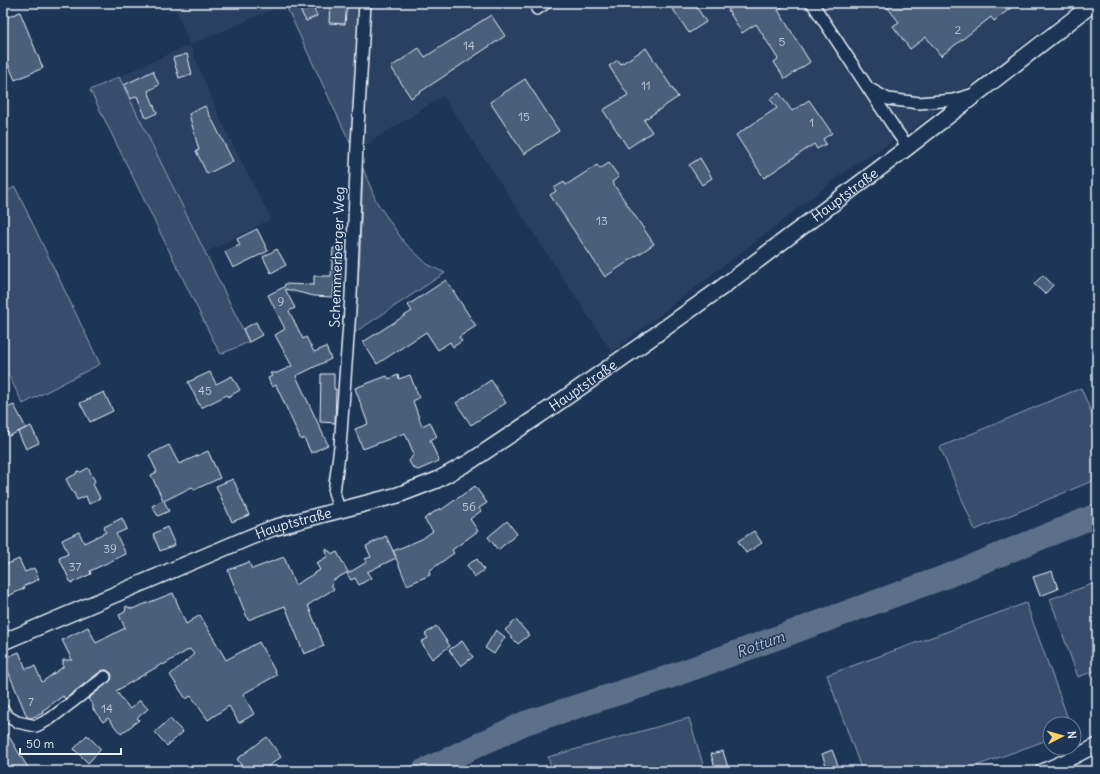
<svg xmlns="http://www.w3.org/2000/svg" width="1100" height="774" viewBox="0 0 1100 774" font-family="Delius,sans-serif">
	<style>
		.built { fill: #2a4162 }
		.green { fill: #374d6c; stroke: #909fb2 }
		.lines { fill: none; stroke-linecap: round; stroke-linejoin: round }
		.river { stroke: #5d7089; stroke-width: 24 }
		.building { fill: #495e7a; stroke: #e8f1f8 }
		.minor-casing { stroke: #e8f1f8; stroke-width: 14 }
		.tertiary-casing { stroke: #e8f1f8; stroke-width: 16 }
		.secondary-casing { stroke: #e8f1f8; stroke-width: 18 }
		.minor { stroke: #1d3557; stroke-width: 11 }
		.tertiary { stroke: #1d3557; stroke-width: 13 }
		.secondary { stroke: #1d3557; stroke-width: 15 }
		.labels { text-anchor: middle; dominant-baseline: central; stroke-width: 3; stroke-linejoin: round; paint-order: stroke }
		.number-label { font-size: 12px; fill: #c0ccd8 }
		.street-label { font-size: 14px; fill: #e8f1f8; stroke: #1d3557 }
		.water-label { font-size: 15px; font-style: italic; fill: #b7c4d1; stroke: #1d3557 }
	</style>
	<rect width="100%" height="100%" fill="#1d3557"/>
	<filter id="ink" filterUnits="userSpaceOnUse"><feTurbulence type="fractalNoise" baseFrequency=".025" numOctaves="2"/><feDisplacementMap in="SourceGraphic" scale="8" xChannelSelector="R" yChannelSelector="G"/><feConvolveMatrix kernelMatrix="1 2 1 2 8 2 1 2 1" color-interpolation-filters="sRGB"/></filter>
	<g filter="url(#ink)">
		<polygon class="built" points="173,3 1077,3 914,128 850,168 612,352 443,96 351,154 352,147 285,4 190,45 222,123 271,219 205,253 119,77 171,53 190,45"/>
		<g class="green">
			<polygon points="286,3 361,3 352,147 285,4"/>
			<polygon points="119,77 249,342 221,354 216,346 90,90"/>
			<polygon points="363,168 376,201 404,242 427,264 445,273 354,333 360,254"/>
			<polygon points="15,187 100,364 23,404 8,374 3,376 3,193"/>
			<polygon points="1081,388 1097,426 1097,479 975,530 940,447"/>
			<polygon points="1095,583 1097,588 1097,670 1078,677 1050,599"/>
			<polygon points="1026,603 1070,724 1050,724 1050,739 962,771 862,771 827,675"/>
			<polygon points="689,718 705,771 552,771 548,757"/>
		</g>
		<g class="lines">
			<polyline class="river" points="423,771 525,723 669,677 950,575 1097,515"/>
		</g>
		<g class="building">
			<polygon points="305,3 311,3 317,16 306,21 298,6"/>
			<polygon points="330,3 347,3 345,24 329,23"/>
			<polygon points="669,3 694,3 706,22 689,33"/>
			<polygon points="739,3 789,3 778,10 810,62 785,79 774,62 778,59 756,24 742,33 728,10"/>
			<polygon points="884,3 1017,3 994,21 991,17 941,56 926,37 910,49 893,26 899,22"/>
			<polygon points="20,12 43,68 15,80 3,52 3,19"/>
			<polygon points="491,15 505,36 411,98 391,67 419,48 425,57"/>
			<polygon points="646,48 678,97 644,120 652,132 628,148 603,110 628,95 609,66 618,60 621,64"/>
			<polygon points="187,54 192,74 179,78 173,58"/>
			<polygon points="153,71 159,85 148,91 157,113 146,118 137,96 131,99 124,85"/>
			<polygon points="525,79 559,131 524,154 490,102"/>
			<polygon points="779,93 792,111 809,100 832,133 823,139 826,144 817,149 814,144 764,178 736,135 777,108 770,99"/>
			<polygon points="205,106 233,161 207,174 196,151 199,150 189,114"/>
			<polygon points="700,158 712,178 702,185 689,165"/>
			<polygon points="609,163 619,177 612,182 654,244 605,277 550,195 556,191 554,188 564,182 566,185 597,165 600,169"/>
			<polygon points="257,229 268,251 233,268 225,252 240,245 237,239"/>
			<polygon points="333,248 342,249 341,283 334,282 333,297 314,296 285,289 295,308 289,311 303,339 306,337 314,352 326,347 331,359 296,376 328,445 311,453 304,438 301,440 276,385 272,387 268,378 272,376 270,373 277,373 292,366 275,335 285,329 268,295 284,287 285,284 314,285 314,276 331,276"/>
			<polygon points="277,249 286,265 271,273 263,257"/>
			<polygon points="1043,275 1053,285 1045,294 1034,284"/>
			<polygon points="446,280 476,326 459,337 462,341 453,347 450,342 438,350 426,332 377,364 363,342 412,311 408,305"/>
			<polygon points="256,322 262,335 249,342 243,329"/>
			<polygon points="210,372 216,384 232,376 240,390 228,397 227,395 201,408 188,382"/>
			<polygon points="321,374 334,374 334,389 336,389 335,423 320,422"/>
			<polygon points="398,375 399,379 410,375 419,398 413,401 422,426 430,422 437,437 430,440 439,461 418,470 413,468 409,461 414,454 405,433 363,449 355,429 368,424 355,388 387,376 389,379"/>
			<polygon points="491,380 506,403 471,425 456,403"/>
			<polygon points="104,392 113,411 90,422 80,403"/>
			<polygon points="14,405 26,428 9,436 6,429 3,431 3,410"/>
			<polygon points="31,426 39,443 26,449 18,432"/>
			<polygon points="169,445 179,464 208,451 220,478 194,490 192,487 164,501 169,511 158,516 152,506 163,500 151,475 157,472 149,455"/>
			<polygon points="88,468 95,481 93,484 100,498 89,504 86,496 77,500 74,493 73,493 66,479 76,474 77,471 81,472"/>
			<polygon points="233,479 249,515 232,522 216,486"/>
			<polygon points="475,486 487,503 479,508 481,511 470,519 478,531 452,550 454,553 429,571 430,575 407,585 396,558 367,572 371,578 359,585 355,578 351,580 347,574 367,562 365,559 371,557 366,546 386,536 396,557 393,551 422,539 433,531 424,519 440,508 441,510"/>
			<polygon points="122,518 127,529 116,534 126,554 90,571 91,574 71,583 59,558 68,554 62,540 79,532 84,543 106,532 104,527"/>
			<polygon points="507,521 517,534 498,550 488,537"/>
			<polygon points="167,527 175,545 160,551 153,534"/>
			<polygon points="754,531 762,543 746,553 738,541"/>
			<polygon points="326,549 333,554 337,552 348,572 332,581 333,584 331,585 334,589 308,605 324,646 304,654 285,606 248,620 228,570 249,562 252,569 284,557 295,585 320,570 316,563 327,557"/>
			<polygon points="19,559 25,572 34,568 39,579 24,586 25,588 8,596 3,586 3,566"/>
			<polygon points="477,559 484,570 474,577 467,565"/>
			<polygon points="1052,571 1058,589 1040,596 1033,577"/>
			<polygon points="173,593 186,624 200,615 226,660 259,642 277,675 243,694 254,714 239,723 229,706 208,720 191,696 186,699 170,675 194,654 190,649 163,665 162,664 116,691 130,709 140,700 148,709 137,718 139,720 121,734 108,718 103,722 93,709 93,705 88,699 111,680 112,676 111,673 107,670 104,670 101,671 65,699 63,696 42,711 43,713 31,718 27,717 3,659 19,652 26,669 35,666 42,682 63,667 63,660 72,660 62,640 88,627 96,643 125,628 119,615 125,612 126,606 132,609"/>
			<polygon points="516,620 529,635 518,644 505,630"/>
			<polygon points="436,626 450,646 432,659 421,642 428,638 425,634"/>
			<polygon points="496,630 505,637 494,654 485,648"/>
			<polygon points="462,641 473,657 461,666 449,650"/>
			<polygon points="170,719 183,732 167,746 155,732"/>
			<polygon points="3,727 30,771 3,771"/>
			<polygon points="87,735 101,749 88,763 74,749"/>
			<polygon points="267,737 281,757 262,771 245,771 237,759"/>
			<polygon points="832,750 839,768 832,771 828,771 822,754"/>
			<polygon points="723,751 729,771 716,771 711,754"/>
		</g>
		<g class="lines">
			<defs>
				<g id="minor">
					<polyline points="812,3 897,132 908,147"/>
					<polyline points="537,9 546,3"/>
					<polyline points="870,89 888,99 919,103 953,100 971,95"/>
					<polyline points="339,510 334,492 340,447 351,296 357,145 365,3"/>
					<polyline points="3,710 7,716 17,722 36,726 50,719 105,677"/>
				</g>
				<polyline id="tertiary" points="1042,771 1074,757 1097,745"/>
				<g id="secondary">
					<path id="s1" d="M 3,642 L 248,538 L 273,528 L 298,521 L 398,495 L 437,480 L 471,461 L 552,407 L 644,343 L 721,288 L 908,147 L 1094,3"/>
				</g>
			</defs>
			<use href="#minor" class="minor-casing"/>
			<use href="#tertiary" class="tertiary-casing"/>
			<use href="#secondary" class="secondary-casing"/>
			<use href="#minor" class="minor"/>
			<use href="#tertiary" class="tertiary"/>
			<use href="#secondary" class="secondary"/>
		</g>
	</g>
	<g class="labels">
		<g class="number-label">
			<text x="958" y="29">2</text>
			<text x="782" y="41">5</text>
			<text x="469" y="45">14</text>
			<text x="646" y="85">11</text>
			<text x="524" y="116">15</text>
			<text x="812" y="122">1</text>
			<text x="602" y="220">13</text>
			<text x="281" y="301">9</text>
			<text x="205" y="390">45</text>
			<text x="469" y="506">56</text>
			<text x="110" y="548">39</text>
			<text x="75" y="566">37</text>
			<text x="31" y="701">7</text>
			<text x="107" y="708">14</text>
		</g>
		<g class="street-label">
			<text stroke="none"><textPath href="#s1" startOffset="962">Hauptstraße</textPath></text>
			<text transform="translate(337 257) rotate(-88)">Schemmerberger Weg</text>
			<text stroke="none"><textPath href="#s1" startOffset="638">Hauptstraße</textPath></text>
			<text stroke="none"><textPath href="#s1" startOffset="314">Hauptstraße</textPath></text>
		</g>
		<g class="water-label">
			<text transform="translate(760 644) rotate(-20)">Rottum</text>
		</g>
	</g>
	<rect width="1100" height="774" fill="none" stroke="#1d3557" stroke-width="16"/>
	<rect x="8" y="8" width="1084" height="758" fill="none" stroke="#e8f1f8" stroke-width="1.5" filter="url(#ink)"/>
	<g transform="translate(1062 736) rotate(84)"><circle r="19" fill="#1d3557" stroke="#6e8097"/>
	<path d="M0-3L7 15L0 10L-7 15Z" fill="#ffd166"/>
	<text y="-6" font-size="11" font-weight="bold" text-anchor="middle" fill="#e8f1f8">N</text>
	</g>
	<path d="M20 748v6h101v-6" fill="none" stroke="#e8f1f8" stroke-width="2"/>
	<text x="26" y="748" font-size="12" fill="#e8f1f8" stroke="#1d3557" stroke-width="3" paint-order="stroke">50 m</text>
</svg>
